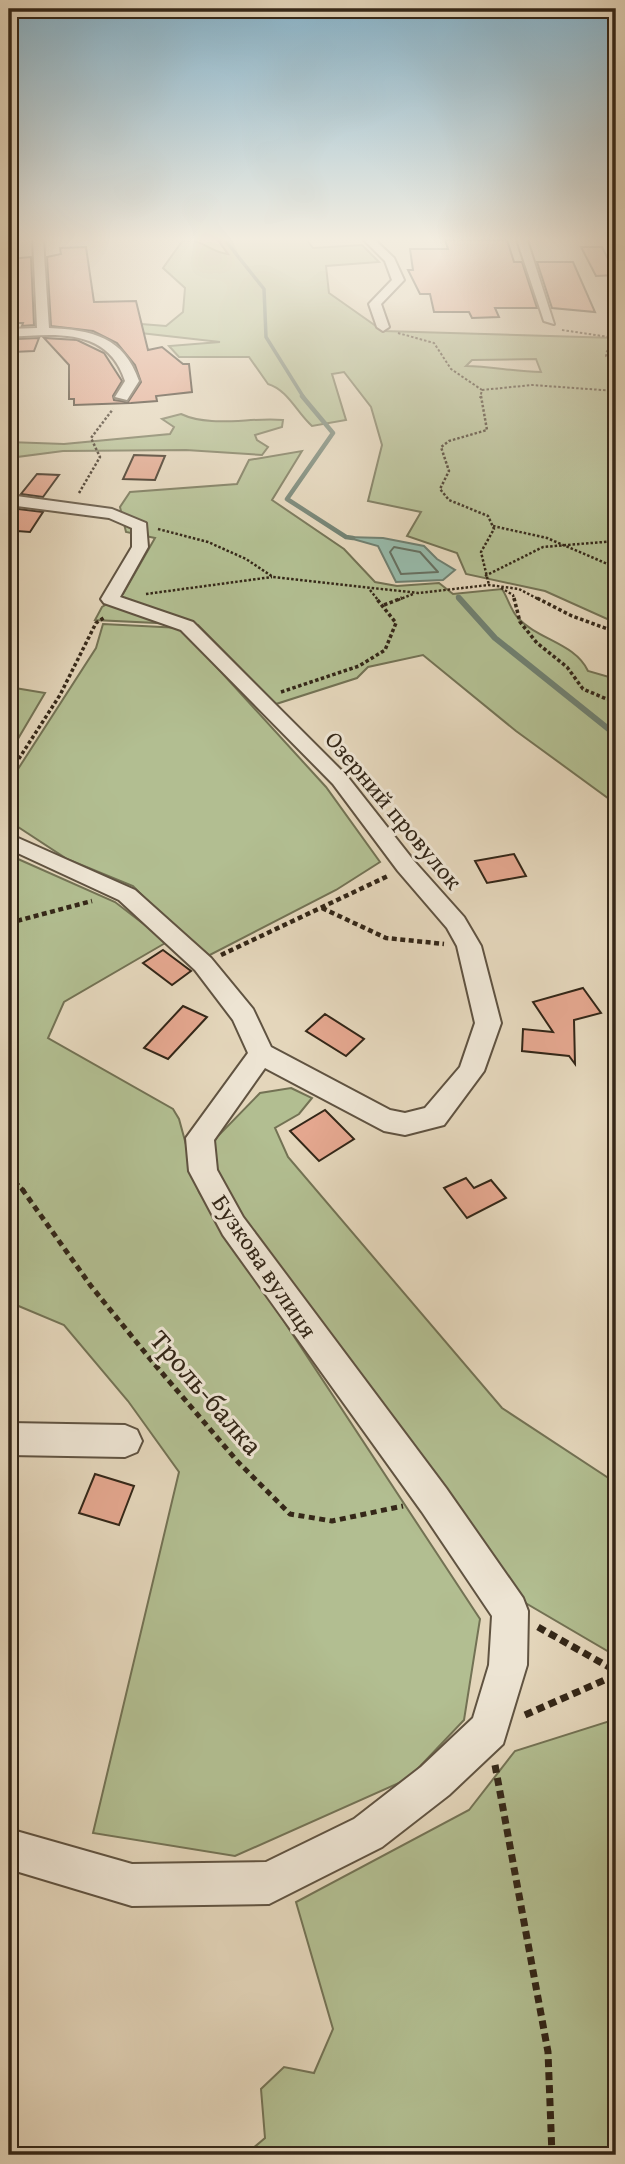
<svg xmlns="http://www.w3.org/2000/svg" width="625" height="2164" viewBox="0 0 625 2164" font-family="'Gentium Book Plus',serif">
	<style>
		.green { fill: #b2be91; stroke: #737254; stroke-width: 2; fill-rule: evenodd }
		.water { fill: #97baaa; stroke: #6f7f70; stroke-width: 2 }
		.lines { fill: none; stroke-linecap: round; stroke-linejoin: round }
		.shore { stroke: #667061; stroke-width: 2 }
		.stream-far2 { stroke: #6f7f70; stroke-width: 3.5 }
		.stream-far1 { stroke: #6f7f70; stroke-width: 4.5 }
		.stream { stroke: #6f7f70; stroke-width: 6 }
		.building { fill: #e4a78f; stroke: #342718; stroke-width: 2 }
		.minor-casing { stroke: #605341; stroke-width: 4 }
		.path-far5 { stroke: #342718; stroke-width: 2; stroke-dasharray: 2.5 2; stroke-linecap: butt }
		.path-far4 { stroke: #342718; stroke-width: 2.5; stroke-dasharray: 2.5 2; stroke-linecap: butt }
		.path-far3 { stroke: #342718; stroke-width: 3.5; stroke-dasharray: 3.5 2.5; stroke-linecap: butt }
		.path-far2 { stroke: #342718; stroke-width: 4.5; stroke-dasharray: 5 3.5; stroke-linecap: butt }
		.path-far1 { stroke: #342718; stroke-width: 5; stroke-dasharray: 6 4.5; stroke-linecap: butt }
		.path { stroke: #342718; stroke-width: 7; stroke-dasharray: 8 5; stroke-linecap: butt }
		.minor { fill: #ede4d3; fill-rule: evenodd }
		.labels { text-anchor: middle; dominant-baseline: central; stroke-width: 6; stroke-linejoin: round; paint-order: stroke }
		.street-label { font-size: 24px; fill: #342718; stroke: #ede4d3 }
		.near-street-label { font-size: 28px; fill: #342718; stroke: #ede4d3 }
	</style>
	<rect width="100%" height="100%" fill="#e4d6bb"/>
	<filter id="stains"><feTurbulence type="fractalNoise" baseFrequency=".00286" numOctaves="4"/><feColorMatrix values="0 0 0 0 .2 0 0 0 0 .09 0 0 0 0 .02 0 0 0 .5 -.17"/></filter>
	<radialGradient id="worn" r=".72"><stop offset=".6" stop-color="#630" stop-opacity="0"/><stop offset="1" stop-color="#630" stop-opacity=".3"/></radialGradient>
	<g class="green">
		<path d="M 183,240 C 206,240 207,251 228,254 L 218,240 L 307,240 L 313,248 L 362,245 L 379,262 L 326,266 L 329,293 L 383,331 L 616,338 L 616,623 L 545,591 L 466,574 L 457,553 L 407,536 L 421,512 L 368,501 L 382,445 L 371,407 L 344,372 L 332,374 L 346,420 L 312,426 C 297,413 288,390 268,384 L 249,357 L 179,357 L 169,346 L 220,342 L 96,328 L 116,322 L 166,326 L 183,312 L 185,288 L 163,268 ZM 536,359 L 541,372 C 515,372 491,366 466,366 L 472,360 Z"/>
		<path d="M 181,414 C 211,428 249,417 283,420 L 282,427 L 255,435 L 257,440 L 268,447 L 262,455 L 186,450 L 63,451 L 9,458 L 9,442 L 64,444 L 170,434 L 174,427 L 162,419 Z"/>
		<path d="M 302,451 L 272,500 L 344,549 L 375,582 L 397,586 L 439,583 L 453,594 L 502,589 C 508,598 511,611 518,618 C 538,640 575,643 588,671 L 616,679 L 616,804 L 516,731 L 423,655 L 368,667 L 357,678 L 276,704 L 198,625 L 95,620 L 102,607 L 123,594 L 155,538 L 126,532 L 120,507 L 130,492 L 237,484 L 249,460 Z"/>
		<polygon points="103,624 181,628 326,787 380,862 336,890 204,958 133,886 67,859 9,821 9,783 96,648"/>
		<polygon points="9,687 45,693 9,754"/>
		<polygon points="9,855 115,902 167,942 64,1002 48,1038 173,1109 179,1119 199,1192 480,1619 464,1720 408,1779 235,1856 93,1833 179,1472 128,1401 64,1325 9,1302"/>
		<polygon points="291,1088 312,1098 299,1114 275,1128 288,1157 502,1408 616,1483 616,1656 517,1598 244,1221 215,1172 211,1148 217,1137 260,1093"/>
		<polygon points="616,1719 616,2155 245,2155 265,2138 261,2089 284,2067 314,2073 333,2029 296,1902 469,1810 515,1751"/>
	</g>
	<polygon class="water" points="346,537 383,538 424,546 437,559 455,570 443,580 396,582 378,546"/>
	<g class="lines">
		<polygon class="shore" points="394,547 420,552 438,572 401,574 390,552"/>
		<polyline class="stream-far2" points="225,240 264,289 266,337 304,398"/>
		<g class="stream-far1">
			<polyline points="302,396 333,433 287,499 346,537 353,538"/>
			<polyline points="458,597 461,600"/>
		</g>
		<polyline class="stream" points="459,598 495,638 616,735"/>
	</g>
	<g class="building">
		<polygon points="445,240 507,240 514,262 522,262 537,308 495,308 499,317 472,318 469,312 434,312 430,294 420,294 408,270 413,270 410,249 448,249"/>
		<polygon points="86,247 94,302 136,301 148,350 162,347 183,364 189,364 192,392 156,396 157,401 131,403 74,405 74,399 69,399 69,365 44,338 77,340 104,353 122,381 113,396 114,400 128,402 141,382 135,365 117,343 93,331 51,326 47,257 61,254 60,248"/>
		<polygon points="581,247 602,247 616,275 596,276"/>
		<polygon points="31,257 34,325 22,326 23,323 12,323 9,259"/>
		<polygon points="537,262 573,262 595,312 552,308"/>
		<polygon points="39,338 34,351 13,352 17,339"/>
		<polygon points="134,455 165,456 155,480 123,479"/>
		<polygon points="37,474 59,475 43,497 21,494"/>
		<polygon points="10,508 43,512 30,532 17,531 9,543"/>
		<polygon points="514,854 526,876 487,883 475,861"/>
		<polygon points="163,950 191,971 172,985 143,963"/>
		<polygon points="583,988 601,1013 574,1020 575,1064 569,1056 522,1051 523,1029 553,1032 533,1002"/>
		<polygon points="183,1006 207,1017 168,1059 144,1048"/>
		<polygon points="325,1014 364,1039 346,1056 306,1031"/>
		<polygon points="325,1110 354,1139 319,1161 290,1131"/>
		<polygon points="466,1178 474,1188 491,1180 506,1198 467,1218 444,1188"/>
		<polygon points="95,1474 134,1486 119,1525 79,1513"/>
	</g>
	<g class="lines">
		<defs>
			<g id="minor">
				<path d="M 33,240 L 43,240 L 49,328 C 92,330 124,337 139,381 L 127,400 L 115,397 L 125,381 C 108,327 55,334 9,337 L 9,329 L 37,328 Z"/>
				<polygon points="364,240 375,240 394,258 404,280 381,304 389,327 383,331 377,327 369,304 392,280 385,261"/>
				<polygon points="517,240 527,240 554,324 544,321"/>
				<polygon points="9,495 112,509 146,523 148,547 120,597 193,622 347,776 414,861 464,917 481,946 501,1023 484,1071 444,1125 405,1135 384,1131 265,1068 214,1140 217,1170 243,1217 446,1488 523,1598 528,1611 527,1665 503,1744 449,1795 382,1847 269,1904 132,1906 9,1869 9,1829 132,1864 266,1862 354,1819 421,1767 473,1718 489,1665 492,1616 422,1512 223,1235 189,1171 186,1138 248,1053 233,1020 195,970 119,900 9,849 9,834 135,890 211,958 253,1009 271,1047 390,1110 405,1113 425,1108 460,1067 475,1023 457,946 447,928 398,871 333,784 181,630 104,603 101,599 132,547 132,528 109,518 9,505"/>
				<polygon points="9,1423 125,1425 137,1430 142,1441 137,1452 125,1457 9,1455"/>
			</g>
		</defs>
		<use href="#minor" class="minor-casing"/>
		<g class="path-far5">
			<polyline points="562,330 609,337 616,345"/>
			<polyline points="398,333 434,343 451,369 482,390 480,398"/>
			<polyline points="616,346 607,351 606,356 616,365"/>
			<polyline points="482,390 532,385 616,391"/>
		</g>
		<g class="path-far4">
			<polyline points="481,396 487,430 449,441 441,447 449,471 440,489 449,500 488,516 494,529 481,552 489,585"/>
			<polyline points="79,493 100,457 91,438 113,409"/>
			<polyline points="493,526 547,538 610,565"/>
			<polyline points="158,529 208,542 246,559 273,577 418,593 489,585 519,589 540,600"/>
			<polyline points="616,562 610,565 616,570"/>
			<polyline points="485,576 543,547 616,541"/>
			<polyline points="501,588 513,595 514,600"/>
			<polyline points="370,590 378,600"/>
			<polyline points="146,594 272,577"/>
			<polyline points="398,600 413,594"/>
		</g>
		<g class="path-far3">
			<polyline points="514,598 520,622 537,643 567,667 583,689 616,703"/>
			<polyline points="537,598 572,616 616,632"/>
			<polyline points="384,605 402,598"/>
			<polyline points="281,692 359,666 385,650 396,623 376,598"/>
			<polyline points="9,774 60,695 96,623 105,617"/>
		</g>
		<g class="path-far2">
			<polyline points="322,908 386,938 444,944"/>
			<polyline points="9,923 92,901"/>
			<polyline points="221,955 390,875"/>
			<polyline points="9,1176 24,1191"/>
		</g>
		<polyline class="path-far1" points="22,1189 91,1286 151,1360 238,1462 290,1514 332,1521 403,1506"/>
		<g class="path">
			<polyline points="538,1627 616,1671"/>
			<polyline points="525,1715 616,1675"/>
			<polyline points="495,1765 548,2052 552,2155"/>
		</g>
		<use href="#minor" class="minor"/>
	</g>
	<linearGradient id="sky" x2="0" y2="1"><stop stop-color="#87b6cf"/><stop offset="0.44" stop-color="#f3ede0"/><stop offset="1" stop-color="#f3ede0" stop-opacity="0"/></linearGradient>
	<rect width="625" height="543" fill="url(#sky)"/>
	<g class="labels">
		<g class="street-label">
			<text transform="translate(394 810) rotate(50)">Озерний провулок</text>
			<text transform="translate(265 1266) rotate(56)">Бузкова вулиця</text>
		</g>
		<g class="near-street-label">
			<text transform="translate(207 1392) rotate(49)">Троль-балка</text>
		</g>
	</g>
	<rect width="625" height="2164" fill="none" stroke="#e4d6bb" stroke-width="35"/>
	<rect x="10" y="10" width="604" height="2143" fill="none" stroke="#342718" stroke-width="3.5"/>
	<rect x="18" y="18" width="590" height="2129" fill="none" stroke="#342718" stroke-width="2"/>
	<rect width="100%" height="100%" filter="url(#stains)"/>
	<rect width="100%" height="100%" fill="url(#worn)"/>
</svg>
